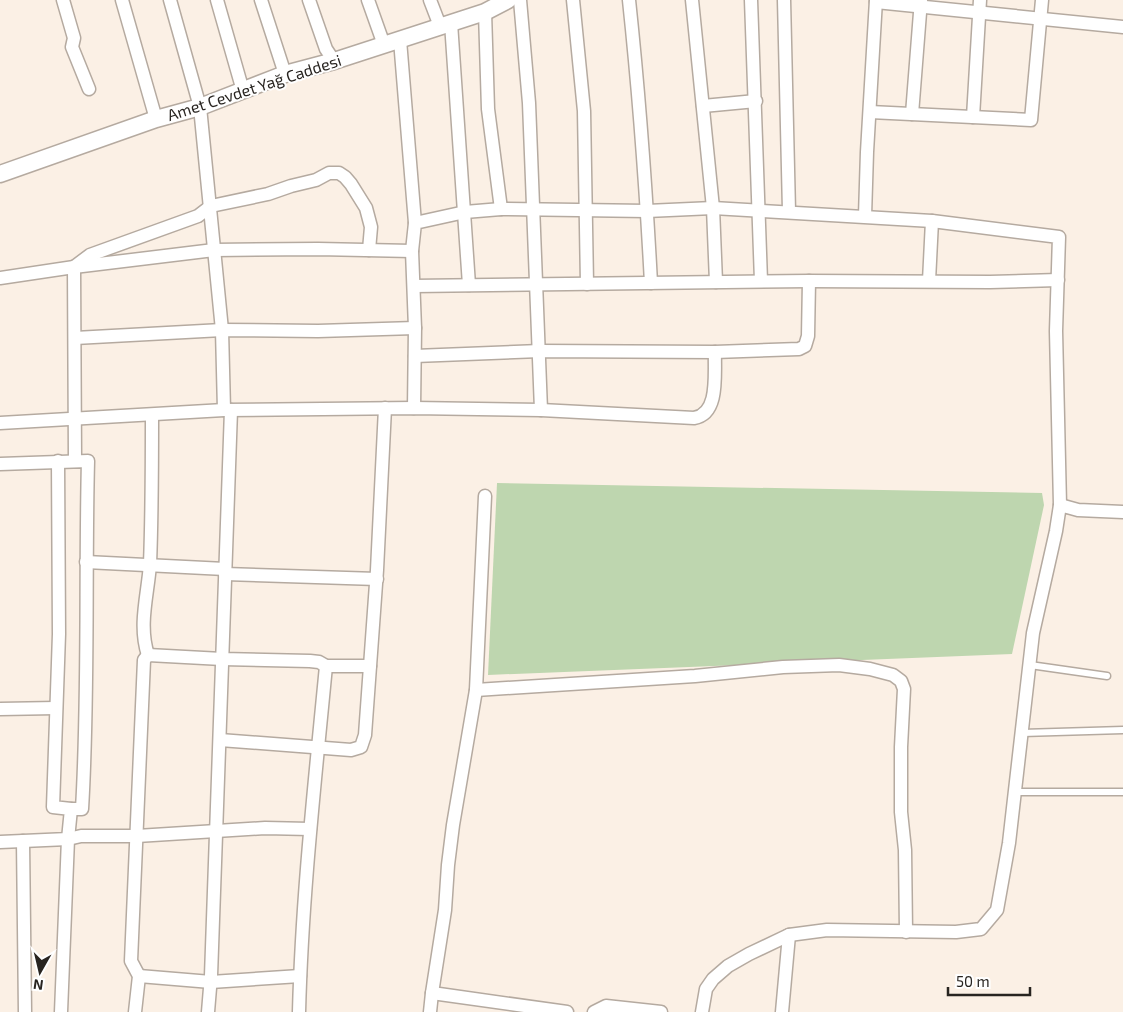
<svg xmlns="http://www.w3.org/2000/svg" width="1123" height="1012" viewBox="0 0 1123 1012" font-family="'Exo 2',sans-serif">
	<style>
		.green { fill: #bed6af }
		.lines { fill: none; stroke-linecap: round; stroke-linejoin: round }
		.service-casing { stroke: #b5aaa0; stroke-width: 9 }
		.minor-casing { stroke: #b5aaa0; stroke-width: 15 }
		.tertiary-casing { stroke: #b5aaa0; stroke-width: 19 }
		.service { stroke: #fff; stroke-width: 6 }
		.minor { stroke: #fff; stroke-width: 12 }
		.tertiary { stroke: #fff; stroke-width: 16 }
		.labels { text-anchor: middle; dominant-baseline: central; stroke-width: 4; stroke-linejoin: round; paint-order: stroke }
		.street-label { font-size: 16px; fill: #282420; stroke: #fff }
	</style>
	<rect width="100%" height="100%" fill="#fbf0e5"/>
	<polygon class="green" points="497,483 1042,493 1044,505 1012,654 488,675"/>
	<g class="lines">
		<defs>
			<g id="service">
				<polyline points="1030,665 1107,676"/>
				<polyline points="1022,733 1123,730"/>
				<polyline points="1015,792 1123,792"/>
			</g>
			<g id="minor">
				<polyline points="63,0 74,38 72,47 89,89"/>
				<polyline points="122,0 156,119"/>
				<path d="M 170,0 L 200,107 L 222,330 L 224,410 L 414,408 L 541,410 L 694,418 C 720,414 714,373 715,352"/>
				<polyline points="217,0 243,91"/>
				<polyline points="261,0 285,74"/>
				<polyline points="309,0 326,49 334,61"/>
				<polyline points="368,0 384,45"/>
				<polyline points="430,0 440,26"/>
				<polyline points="520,0 529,103 541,410"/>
				<polyline points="573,0 584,111 587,284"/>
				<path d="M 629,0 C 639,94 646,189 651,283"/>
				<polyline points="692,0 713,208 716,282"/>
				<polyline points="751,0 761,281"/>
				<polyline points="784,0 789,211"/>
				<polyline points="876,2 1123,27"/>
				<polyline points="485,12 488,109 501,209"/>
				<polyline points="451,23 469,285"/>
				<polyline points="400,40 415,223"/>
				<polyline points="703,106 756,101"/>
				<polyline points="870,112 1031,120 1042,0"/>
				<polyline points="912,114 921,0"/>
				<polyline points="973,117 980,0"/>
				<polyline points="865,216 867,152 876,0"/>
				<polyline points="0,278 74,267 214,250 318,249 412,251"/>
				<polyline points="929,281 932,221"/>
				<polyline points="414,286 809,281 990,282 1058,280"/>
				<polyline points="75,338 222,330 318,331 415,328"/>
				<polyline points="415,356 540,351 715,352 799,349 805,346 808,336 809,281"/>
				<polyline points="414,408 415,328 412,251 415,223 465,212 501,209 647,211 713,208 932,221 1059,237 1056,331 1060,505"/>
				<polyline points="0,423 224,410"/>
				<polyline points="75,461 74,267 90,255 198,216 211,206 268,194 291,186 316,180 329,173 339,173 345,177 351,184 366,208 371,227 369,250"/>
				<path d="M 0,464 L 88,461 C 85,577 89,693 82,809 L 71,809"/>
				<polyline points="86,562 225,569"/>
				<polyline points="225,574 377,579"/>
				<path d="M 148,655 C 138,625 148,594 150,564 C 152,514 152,464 152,415"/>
				<polyline points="476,690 695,676 783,667 839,665 870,669 893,675 901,681 904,689 901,747 901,812 905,850 906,932"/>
				<polyline points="0,709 56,708"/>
				<polyline points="220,740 351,750 361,747 365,735 377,570 385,408"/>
				<polyline points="23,841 25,1012"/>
				<polyline points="0,842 68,839 71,809 53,807 59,634 58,461"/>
				<polyline points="139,976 211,982 300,976"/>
				<polyline points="432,993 567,1012"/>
				<polyline points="61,1012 68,839 81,836 137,836 265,828 310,829"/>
				<polyline points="135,1012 139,976 131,961 144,660 148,655 222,659 310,661 319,662 326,666 370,666"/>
				<polyline points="208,1012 211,976 231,410"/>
				<path d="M 299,1012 C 302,896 315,781 326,666"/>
				<polyline points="430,1012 432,993 445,910 448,865 453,825 476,690 485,496"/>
				<polyline points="594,1012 606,1006 661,1012"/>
				<polyline points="702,1012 706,989 713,979 728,966 749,954 789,935 827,930 956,932 981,929 997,910 1009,843 1033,633 1056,531 1060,505 1078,510 1123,512"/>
				<polyline points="782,1012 789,935"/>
			</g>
			<polyline id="tertiary" points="0,174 156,119 200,107 285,74 334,61 485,12 508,0"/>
		</defs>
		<use href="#service" class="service-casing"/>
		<use href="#minor" class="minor-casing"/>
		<use href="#tertiary" class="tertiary-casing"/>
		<use href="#service" class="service"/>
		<use href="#minor" class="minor"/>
		<use href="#tertiary" class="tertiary"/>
	</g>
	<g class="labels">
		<g class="street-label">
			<text transform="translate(254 87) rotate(-18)">Amet Cevdet Yağ Caddesi</text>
		</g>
	</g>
	<g transform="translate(40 972) rotate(188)" stroke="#ffffff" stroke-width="4" paint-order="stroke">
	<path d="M0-4L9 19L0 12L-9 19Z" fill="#282420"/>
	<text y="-8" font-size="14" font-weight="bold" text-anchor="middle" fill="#282420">N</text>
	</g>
	<path d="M948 987v8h82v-8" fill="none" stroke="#282420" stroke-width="2.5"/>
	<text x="956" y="987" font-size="15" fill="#282420" stroke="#ffffff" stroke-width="4" paint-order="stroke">50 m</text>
</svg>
